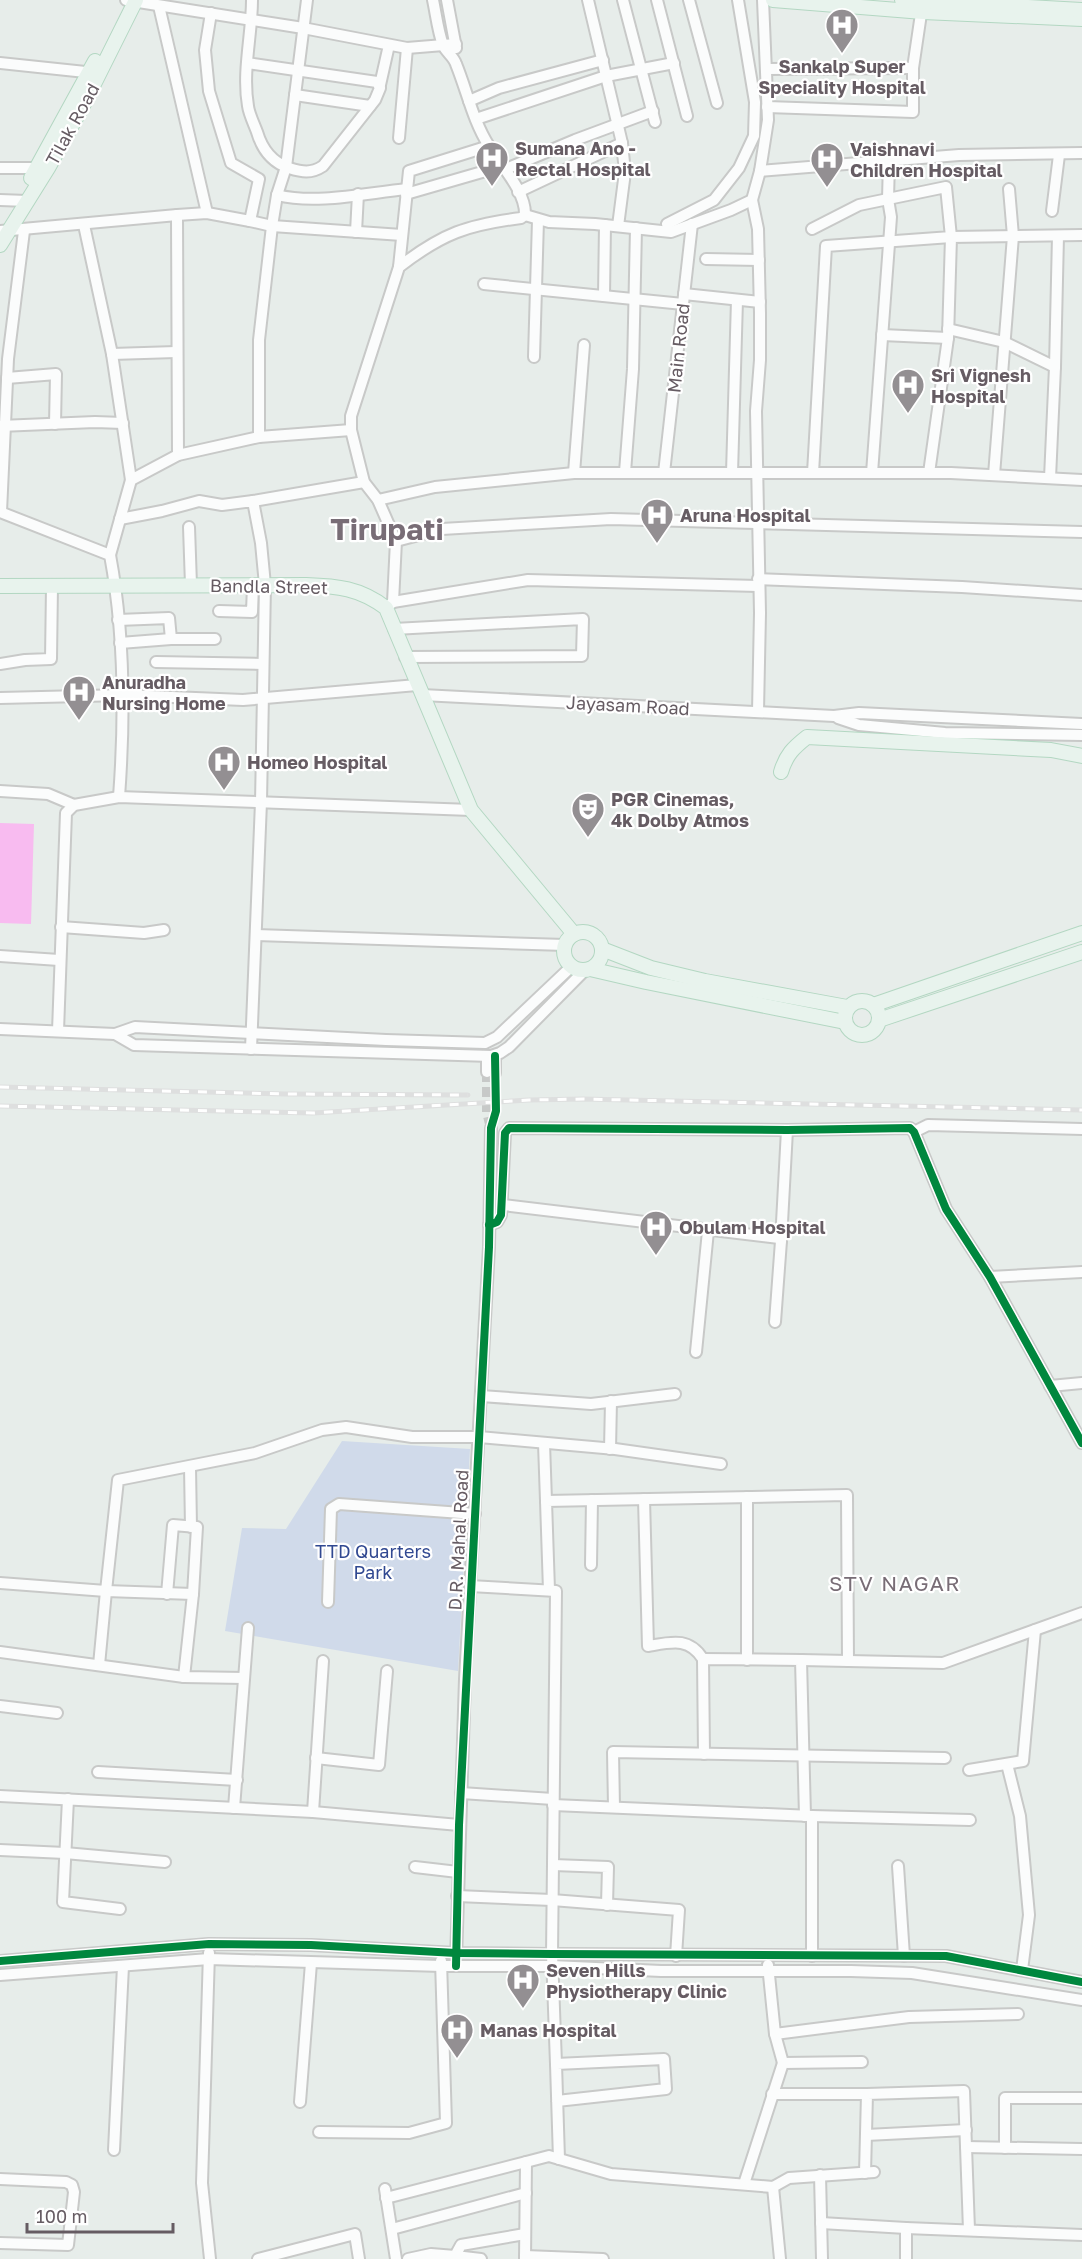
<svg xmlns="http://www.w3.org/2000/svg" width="1082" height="2259" viewBox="0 0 1082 2259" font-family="'Golos Text',sans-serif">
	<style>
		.green { fill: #d0daea }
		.water { fill: #f8bbf0 }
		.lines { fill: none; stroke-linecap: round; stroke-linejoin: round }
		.minor-tunnel { stroke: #c7c9c8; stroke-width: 10; stroke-dasharray: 10 5; stroke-linecap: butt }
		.minor-casing { stroke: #c8c9c8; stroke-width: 14 }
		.major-casing { stroke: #b3d7c2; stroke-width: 16 }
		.minor { stroke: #fbfcfc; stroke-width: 10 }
		.major { stroke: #e8f3ed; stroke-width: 14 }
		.rail-casing { stroke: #dedfdf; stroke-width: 5 }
		.rail { stroke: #fff; stroke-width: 3; stroke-dasharray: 9; stroke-linecap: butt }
		.cycleway-casing { stroke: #fff; stroke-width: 11 }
		.cycleway { stroke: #00873e; stroke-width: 8 }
		.labels { text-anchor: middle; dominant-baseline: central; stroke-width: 4.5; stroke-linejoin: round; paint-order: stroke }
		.poi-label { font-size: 18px; font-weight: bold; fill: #665c63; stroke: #fff; text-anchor: start }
		.street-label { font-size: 18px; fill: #665c63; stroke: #fff }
		.park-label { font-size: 18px; fill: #304891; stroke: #fff }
		.quarter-label { font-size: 21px; letter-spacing: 1.5px; fill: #786d76; stroke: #fff }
		.town-label { font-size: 30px; font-weight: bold; fill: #786d76; stroke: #fff }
	</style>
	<rect width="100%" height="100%" fill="#e7edea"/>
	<polygon class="green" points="342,1441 470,1449 458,1671 225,1631 242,1528 286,1529"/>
	<polygon class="water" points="0,823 34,824 31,924 0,923"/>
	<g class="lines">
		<g class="minor-tunnel">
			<polyline points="487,1072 487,1112 491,1128"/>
			<polyline points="491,1128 496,1111 495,1073"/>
		</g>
		<defs>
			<g id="minor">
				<polyline points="126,0 303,28 407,48 456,44"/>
				<polyline points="447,0 456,48"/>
				<polyline points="588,0 622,143 625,172 618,226"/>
				<polyline points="623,0 655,122"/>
				<polyline points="657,0 687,116"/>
				<polyline points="689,0 717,103"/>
				<polyline points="159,6 207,213"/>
				<polyline points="0,63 95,73"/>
				<path d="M 247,63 L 377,82 L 380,88 L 375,100 L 323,166 C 311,174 302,172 289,168 C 271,162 262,149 257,132 C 254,124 249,114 248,106 C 242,71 252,35 252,0"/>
				<polyline points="766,69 913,68"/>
				<polyline points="380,85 389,45"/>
				<polyline points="295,95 370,106"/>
				<polyline points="469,101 499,88 603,60"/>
				<polyline points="767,107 913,112 913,68 922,7"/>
				<polyline points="476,119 606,76 674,63"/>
				<polyline points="399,138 407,48"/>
				<polyline points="0,168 42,168"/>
				<polyline points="506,169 575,140 653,111"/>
				<polyline points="760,171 959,155 1082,153"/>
				<polyline points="518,192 622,143"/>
				<polyline points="406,194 503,166"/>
				<path d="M 277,195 C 317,205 366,193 407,189"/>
				<polyline points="0,200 27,201"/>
				<polyline points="752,200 758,229 760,313 760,360 756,411 760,613 758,711"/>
				<polyline points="1052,211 1059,155"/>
				<polyline points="177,215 207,213 250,221 259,179 231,163 209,91 205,50 211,13"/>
				<polyline points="525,215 549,222 595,224 671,232 731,210 752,200 760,171 768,120 763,0"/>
				<polyline points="250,221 272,226 402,235"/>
				<polyline points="667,224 714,200 739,168 754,136 755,102 738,0"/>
				<polyline points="84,225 112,354 131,480"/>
				<polyline points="812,229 859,205 946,187 951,237 826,246 813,473"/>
				<polyline points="0,231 177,215 178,455"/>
				<polyline points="356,232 358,194"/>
				<polyline points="706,259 759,260"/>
				<polyline points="399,267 409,171 489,146"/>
				<polyline points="484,284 683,304"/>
				<polyline points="684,294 760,302"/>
				<polyline points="604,296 605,225"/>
				<polyline points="948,329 1004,342 1055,367 1058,236"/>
				<polyline points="882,335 948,338"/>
				<polyline points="112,354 176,352"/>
				<polyline points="534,357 538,220"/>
				<polyline points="7,378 56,374 55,424"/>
				<polyline points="0,426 95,422 123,423"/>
				<polyline points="259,437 259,340 272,226 277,195 286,167 307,0"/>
				<polyline points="625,472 633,369 636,228"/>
				<polyline points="574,473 584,345"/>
				<polyline points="664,473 692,224"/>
				<polyline points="732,473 737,300"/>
				<polyline points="872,473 891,217 888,199 889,161"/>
				<polyline points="929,473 948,338 951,237 1082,235"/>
				<polyline points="994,475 1013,236 1009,189"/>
				<polyline points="1050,478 1055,367"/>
				<polyline points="378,500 435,487 574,473 951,473 1082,480"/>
				<polyline points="253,501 364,482"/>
				<path d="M 0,512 L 110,555 C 125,635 125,716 119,797"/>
				<polyline points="1,512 8,359 24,231"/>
				<polyline points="120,519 162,511 199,501 222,505 253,501 261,543 265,585 261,802 251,1049"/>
				<polyline points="189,527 191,585"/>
				<polyline points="396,541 442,529 611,519 1082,532"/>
				<polyline points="110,555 131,480 178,455 259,437 351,430"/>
				<polyline points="758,579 962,587 1082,595"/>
				<polyline points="393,602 528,580 758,586"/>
				<path d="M 386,608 L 393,602 L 396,541 L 378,500 L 364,482 L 351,430 L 351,416 L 399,267 C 443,233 467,225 521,218 L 525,215 C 526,191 500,165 489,146 C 473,121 467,91 456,64 C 454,57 446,52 443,45 C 438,32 436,14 433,0"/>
				<polyline points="219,611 252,612 253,585"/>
				<polyline points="118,620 169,618 171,639 215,639"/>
				<polyline points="394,629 583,619 582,656 405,657"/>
				<polyline points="120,643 171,639"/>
				<polyline points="156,662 263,664"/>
				<polyline points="0,664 25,660 51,659 52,586"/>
				<polyline points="422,695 834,716 859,713 1082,724"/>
				<polyline points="0,698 124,695 243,700 417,685"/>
				<polyline points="838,718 859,725 945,733 1082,735"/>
				<polyline points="0,791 48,794 74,805"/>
				<polyline points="61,927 144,933 164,930"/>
				<polyline points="256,935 565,945"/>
				<polyline points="0,956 59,960"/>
				<polyline points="0,1029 115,1034 135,1027 386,1040 485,1043 497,1037 572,966"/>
				<polyline points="58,1031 66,813 74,805 119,797 471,810"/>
				<polyline points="115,1034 134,1045 491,1056 500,1053 509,1047 585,970"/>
				<polyline points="487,1056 487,1072"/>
				<polyline points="495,1056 495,1073"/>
				<polyline points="914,1132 928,1125 1082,1129"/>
				<polyline points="503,1205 779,1238 781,1241 775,1322"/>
				<polyline points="489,1225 497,1222 501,1215 505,1133 509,1128 787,1130 910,1128 914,1132 946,1209 990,1277 1082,1443"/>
				<polyline points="781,1241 787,1130"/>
				<polyline points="990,1277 1082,1272"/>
				<polyline points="696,1352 708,1231"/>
				<polyline points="1050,1386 1082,1383"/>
				<polyline points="481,1396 591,1404 675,1394"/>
				<polyline points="544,1443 546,1501"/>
				<polyline points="610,1449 611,1401"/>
				<polyline points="190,1467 191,1527"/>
				<path d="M 644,1499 L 648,1646 C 672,1642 689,1637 703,1659"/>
				<polyline points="591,1565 592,1500"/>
				<polyline points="0,1583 106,1591 118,1480 255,1453 322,1430 346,1427 412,1437 479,1437 615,1449 721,1464"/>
				<polyline points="470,1586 556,1591 552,1954 556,2064"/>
				<polyline points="549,1590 546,1501 847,1495 848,1661"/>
				<polyline points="167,1594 173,1525 197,1527 193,1594 184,1677"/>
				<polyline points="328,1602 331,1509 339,1504 475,1514"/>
				<polyline points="0,1652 184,1677 244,1678"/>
				<polyline points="747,1660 747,1497"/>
				<polyline points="801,1660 943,1663 1082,1613"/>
				<polyline points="99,1665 106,1591 193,1594"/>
				<polyline points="0,1706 57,1713"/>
				<polyline points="704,1754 703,1659 801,1660 805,1816"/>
				<polyline points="316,1758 379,1765 387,1671"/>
				<polyline points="1007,1764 1020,1816 1029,1915 1022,1970"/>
				<polyline points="969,1770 1023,1761 1035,1630"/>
				<polyline points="98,1772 237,1780"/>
				<polyline points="461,1793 553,1799"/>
				<polyline points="0,1796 313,1812 459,1825"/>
				<polyline points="68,1799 63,1902 120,1909"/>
				<polyline points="553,1805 812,1816 970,1820"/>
				<polyline points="614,1807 613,1752 945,1758"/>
				<polyline points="234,1808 248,1628"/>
				<polyline points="313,1812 323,1661"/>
				<polyline points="0,1850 65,1853 165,1862"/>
				<polyline points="553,1865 608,1867 607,1905"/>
				<polyline points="898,1866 904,1956"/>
				<polyline points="415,1867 458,1872"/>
				<polyline points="457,1896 552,1900 679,1910 676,1956"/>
				<polyline points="209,1953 202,2183 210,2259"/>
				<polyline points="812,1956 812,1816"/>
				<polyline points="456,1960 465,1679 489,1247 491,1128"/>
				<polyline points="0,1961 209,1944 311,1945 456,1953 552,1954 946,1956 1082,1982"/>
				<polyline points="768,1965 775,2034 909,2017 1018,2014"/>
				<polyline points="0,1975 209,1959 441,1966 552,1966 661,1971 851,1971 912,1973 1082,2000"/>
				<polyline points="775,2034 783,2063"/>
				<polyline points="772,2094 867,2094"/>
				<polyline points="557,2101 666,2089 664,2059 556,2064 559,2159"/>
				<polyline points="300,2102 311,1963"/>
				<polyline points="319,2132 409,2133 446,2123 441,1961"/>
				<polyline points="866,2135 966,2130"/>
				<polyline points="966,2147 1082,2149"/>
				<polyline points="1005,2148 1005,2098 1082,2098"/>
				<polyline points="114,2150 123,1966"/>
				<polyline points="526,2162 549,2156 611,2174 773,2187 789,2178 874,2172"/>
				<polyline points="865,2173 867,2094 964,2091 969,2230"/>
				<polyline points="820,2175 822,2259"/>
				<polyline points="0,2179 66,2182 72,2185 74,2192 68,2245 0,2243"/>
				<polyline points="744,2184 783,2063 862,2062"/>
				<polyline points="773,2187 780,2259"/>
				<polyline points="385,2189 396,2259"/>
				<polyline points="386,2198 526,2162 525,2259"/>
				<polyline points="821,2223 906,2228 1082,2235"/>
				<polyline points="392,2229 526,2193"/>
				<polyline points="525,2256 603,2259"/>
				<polyline points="258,2259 355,2234 359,2259"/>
				<polyline points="408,2259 431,2254 455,2256 461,2245 525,2234"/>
				<polyline points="455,2259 455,2256 481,2259"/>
				<polyline points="906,2259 906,2228"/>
			</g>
			<g id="major">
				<polyline points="773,0 923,12 1082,19"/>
				<polyline points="902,0 1082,10"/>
				<polyline points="31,178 95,61"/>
				<polyline points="0,245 48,168 86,100 136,0"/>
				<path d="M 0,586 L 306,585 C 337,586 360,588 386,608 L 471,810 L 574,934"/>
				<path d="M 781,772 C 786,755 793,748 807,737 L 1051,750 L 1082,756"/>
				<circle cx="583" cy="951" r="19"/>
				<polyline points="602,949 651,968 705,981 847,1007"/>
				<polyline points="590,969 646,982 845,1022"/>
				<circle cx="862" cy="1018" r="17"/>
				<polyline points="873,1005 1082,933"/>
				<polyline points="879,1020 1082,952"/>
			</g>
		</defs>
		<use href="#minor" class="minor-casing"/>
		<use href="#major" class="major-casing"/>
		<use href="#minor" class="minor"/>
		<use href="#major" class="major"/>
		<defs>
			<g id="rail">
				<polyline points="0,1087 286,1094 468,1095"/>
				<polyline points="0,1106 313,1113 529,1100 583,1099 1082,1110"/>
			</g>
		</defs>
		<use href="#rail" class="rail-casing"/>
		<use href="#rail" class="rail"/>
		<defs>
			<g id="cycleway">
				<polyline points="489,1225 497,1222 501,1215 505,1133 509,1128 787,1130 910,1128 914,1132 946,1209 990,1277 1082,1443"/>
				<polyline points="0,1961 209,1944 311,1945 456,1953 552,1954 946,1956 1082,1982"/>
				<polyline points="456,1966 459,1825 489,1247 491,1128 496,1111 495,1056"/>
			</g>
		</defs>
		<use href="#cycleway" class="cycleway-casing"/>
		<use href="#cycleway" class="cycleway"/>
	</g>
	<defs>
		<symbol id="hospital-pin" viewBox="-11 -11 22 30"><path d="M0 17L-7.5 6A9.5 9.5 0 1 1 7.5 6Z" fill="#938f92" stroke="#fff"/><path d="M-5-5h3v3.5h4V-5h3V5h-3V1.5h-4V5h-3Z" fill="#fff"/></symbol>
		<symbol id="theatre-pin" viewBox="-11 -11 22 30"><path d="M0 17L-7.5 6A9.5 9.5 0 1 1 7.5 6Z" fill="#938f92" stroke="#fff"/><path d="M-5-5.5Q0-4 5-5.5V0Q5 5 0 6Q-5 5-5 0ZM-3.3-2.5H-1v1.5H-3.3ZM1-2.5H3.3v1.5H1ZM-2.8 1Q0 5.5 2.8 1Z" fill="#fff"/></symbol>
	</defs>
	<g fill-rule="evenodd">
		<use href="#hospital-pin" x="823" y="6" width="38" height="52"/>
		<use href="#hospital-pin" x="473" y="139" width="38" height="52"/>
		<use href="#hospital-pin" x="808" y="140" width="38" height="52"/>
		<use href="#hospital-pin" x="889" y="366" width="38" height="52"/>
		<use href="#hospital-pin" x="638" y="496" width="38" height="52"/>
		<use href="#hospital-pin" x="60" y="673" width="38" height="52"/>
		<use href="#hospital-pin" x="205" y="743" width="38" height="52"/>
		<use href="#theatre-pin" x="569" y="790" width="38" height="52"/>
		<use href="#hospital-pin" x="637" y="1208" width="38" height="52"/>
		<use href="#hospital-pin" x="504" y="1961" width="38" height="52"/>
		<use href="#hospital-pin" x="438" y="2011" width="38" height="52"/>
	</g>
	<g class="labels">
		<g class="poi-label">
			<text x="842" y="66" text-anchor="middle">Sankalp Super<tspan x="842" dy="21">Speciality Hospital</tspan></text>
			<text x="515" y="148">Sumana Ano -<tspan x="515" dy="21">Rectal Hospital</tspan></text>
			<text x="850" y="149">Vaishnavi<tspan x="850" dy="21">Children Hospital</tspan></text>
			<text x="931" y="375">Sri Vignesh<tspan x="931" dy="21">Hospital</tspan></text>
			<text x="680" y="515">Aruna Hospital</text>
			<text x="102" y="682">Anuradha<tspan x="102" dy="21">Nursing Home</tspan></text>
			<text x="247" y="762">Homeo Hospital</text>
			<text x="611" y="799">PGR Cinemas,<tspan x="611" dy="21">4k Dolby Atmos</tspan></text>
			<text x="679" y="1227">Obulam Hospital</text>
			<text x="546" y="1970">Seven Hills<tspan x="546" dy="21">Physiotherapy Clinic</tspan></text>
			<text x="480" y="2030">Manas Hospital</text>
		</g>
		<g class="street-label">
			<text transform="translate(72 124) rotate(-61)">Tilak Road</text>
			<text transform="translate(678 348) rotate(-84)">Main Road</text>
			<text transform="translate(269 586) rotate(1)">Bandla Street</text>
			<text transform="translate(628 705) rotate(3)">Jayasam Road</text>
			<text transform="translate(458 1540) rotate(-87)">D.R. Mahal Road</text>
		</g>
		<g class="park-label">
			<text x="373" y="1551">TTD Quarters<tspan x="373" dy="21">Park</tspan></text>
		</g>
		<g class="quarter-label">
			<text x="895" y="1583">STV NAGAR</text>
		</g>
		<g class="town-label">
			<text x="387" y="529">Tirupati</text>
		</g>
	</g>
	<path d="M27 2223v9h146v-9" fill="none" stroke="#665c63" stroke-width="3"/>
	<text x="36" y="2223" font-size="18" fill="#665c63" stroke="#ffffff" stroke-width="4.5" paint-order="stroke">100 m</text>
</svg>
